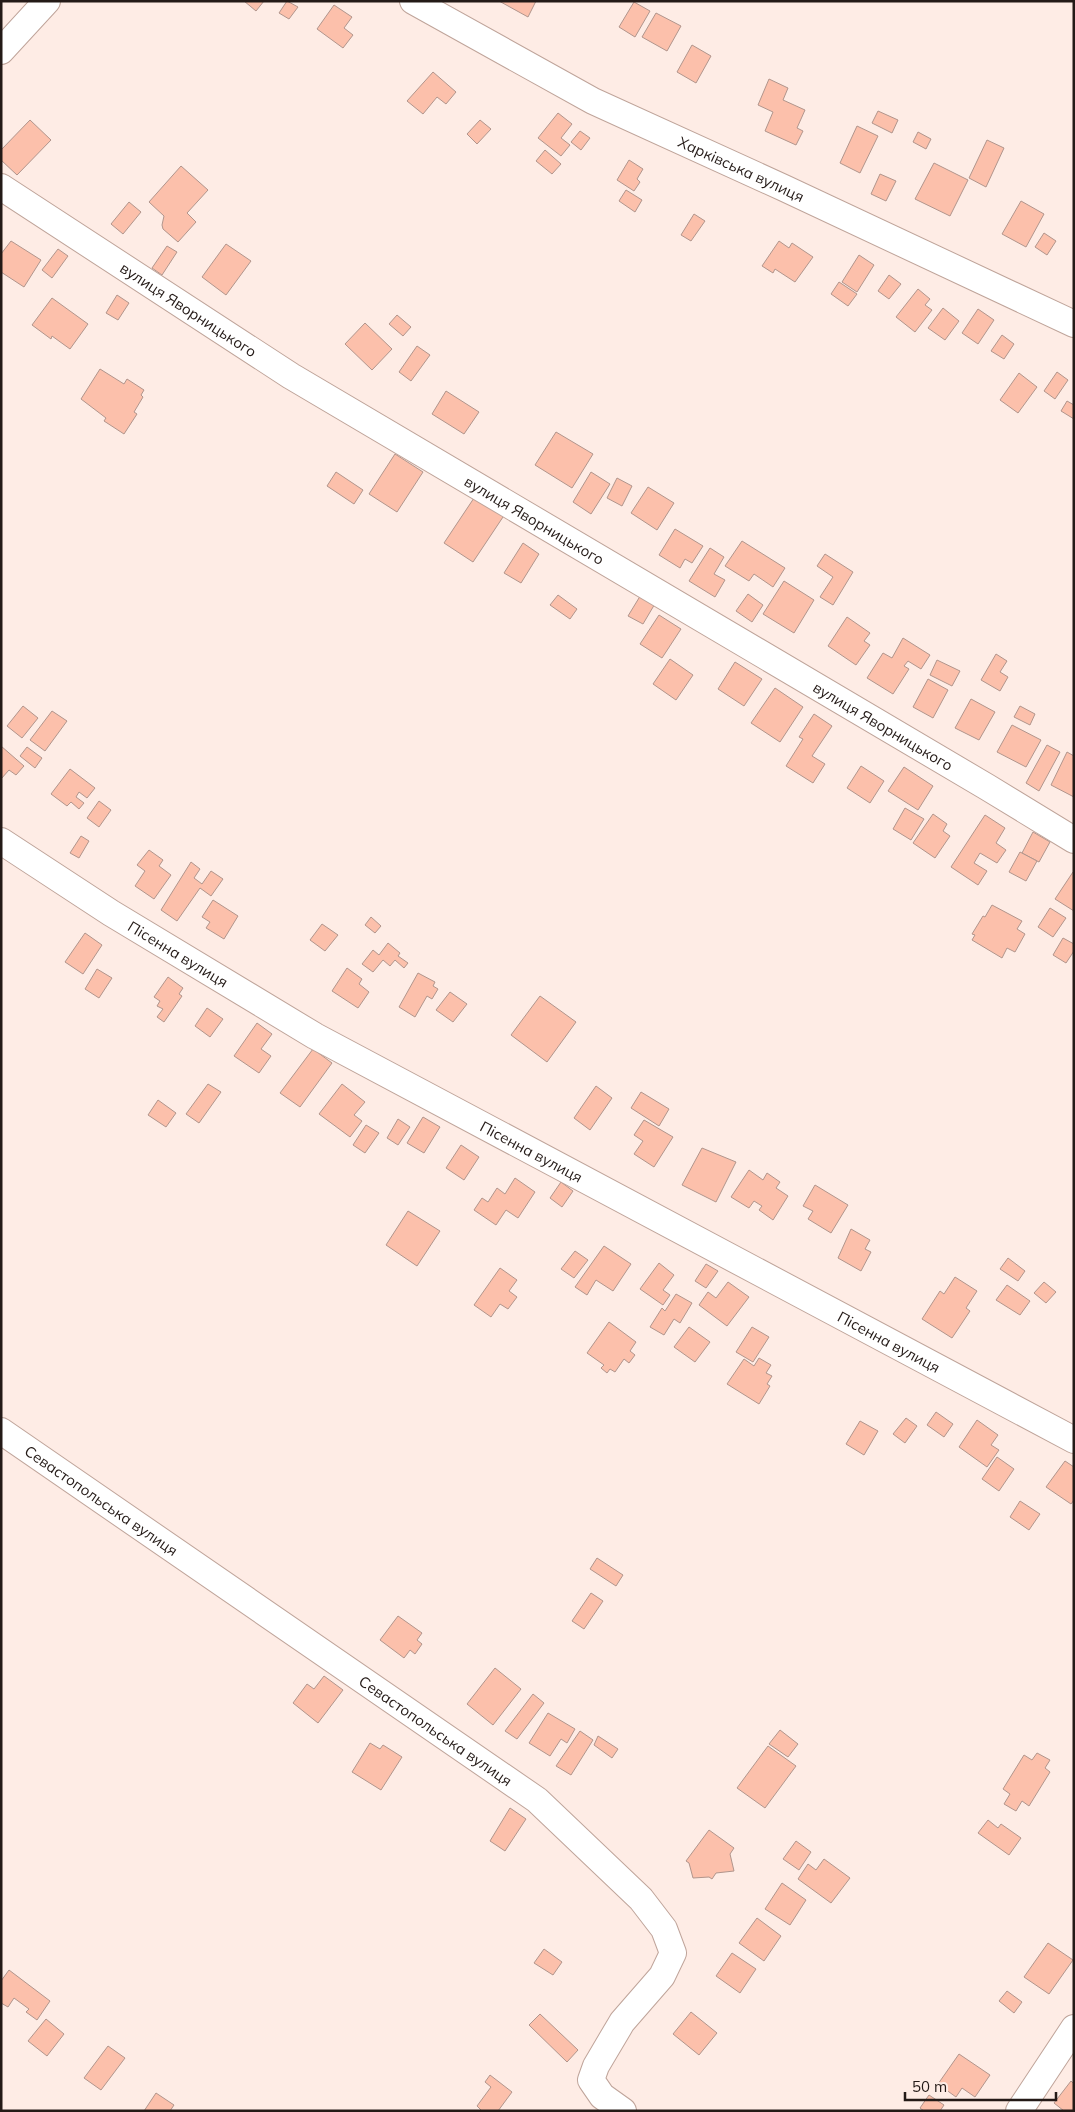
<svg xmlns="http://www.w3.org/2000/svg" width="1075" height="2112" viewBox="0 0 1075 2112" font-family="Mulish,sans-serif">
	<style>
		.building { fill: #fcc0ab; stroke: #b1958c }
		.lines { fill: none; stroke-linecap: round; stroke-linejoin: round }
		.minor-casing { stroke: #bfa49a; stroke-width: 28 }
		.minor { stroke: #fff; stroke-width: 26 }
		.labels { text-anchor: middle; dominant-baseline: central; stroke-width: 4; stroke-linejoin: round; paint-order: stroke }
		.street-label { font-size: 15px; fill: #241a17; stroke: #feece5 }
	</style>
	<rect width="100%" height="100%" fill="#feece5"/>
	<g class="building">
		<polygon points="244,1 264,1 256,11"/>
		<polygon points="287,1 298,7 289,19 279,13"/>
		<polygon points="499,1 536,1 528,17"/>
		<polygon points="634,2 650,11 635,37 619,27"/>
		<polygon points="334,5 352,17 344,28 353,35 343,48 317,29"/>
		<polygon points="656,13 681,26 667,51 642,37"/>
		<polygon points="692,45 711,56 696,83 677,72"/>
		<polygon points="433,72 456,92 446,104 437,97 423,114 407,101"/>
		<polygon points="769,79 788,88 783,100 805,110 797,128 803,131 796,145 765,131 773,112 758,105"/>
		<polygon points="878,111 898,120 892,133 872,123"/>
		<polygon points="558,113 572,124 561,138 570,145 561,156 538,138"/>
		<polygon points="30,120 51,140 17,175 1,160 1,150"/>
		<polygon points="480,120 491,129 477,144 467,134"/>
		<polygon points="857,126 878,136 860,173 840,163"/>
		<polygon points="580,131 590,138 581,150 571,142"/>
		<polygon points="918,132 931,139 926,149 913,142"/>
		<polygon points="987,140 1004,148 986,187 969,178"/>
		<polygon points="545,150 561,164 552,174 536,161"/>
		<polygon points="629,160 643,169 637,179 640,182 634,191 617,180"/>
		<polygon points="934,163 968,180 950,216 915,199"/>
		<polygon points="181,166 208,190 187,213 196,222 178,242 163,229 162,225 164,216 149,202"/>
		<polygon points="880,174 896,181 886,201 871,194"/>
		<polygon points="626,190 642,200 635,212 619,201"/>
		<polygon points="1021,201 1044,214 1026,247 1002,234"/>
		<polygon points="129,202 141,212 123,234 111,224"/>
		<polygon points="694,214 705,221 691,241 681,235"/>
		<polygon points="1044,233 1056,241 1047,255 1035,247"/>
		<polygon points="11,241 41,260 24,287 1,272 1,254"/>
		<polygon points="779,241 789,248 792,243 813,257 795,282 775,269 773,273 762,266"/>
		<polygon points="226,244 251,261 226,295 202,277"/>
		<polygon points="167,246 177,252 162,275 152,268"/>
		<polygon points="58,249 68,256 52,278 42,270"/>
		<polygon points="859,255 874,265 857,292 842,282"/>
		<polygon points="889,275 901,284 889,299 878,291"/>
		<polygon points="839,282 857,294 848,306 831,294"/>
		<polygon points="918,289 930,299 925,305 932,310 915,332 896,317"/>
		<polygon points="117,295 129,303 118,320 106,313"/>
		<polygon points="52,298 88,324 70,349 52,336 51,339 32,325"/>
		<polygon points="943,308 959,321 945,340 928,328"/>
		<polygon points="978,309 994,320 978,344 962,333"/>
		<polygon points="397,315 411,327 403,336 389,324"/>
		<polygon points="365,323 392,349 372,370 345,344"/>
		<polygon points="1002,335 1014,344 1004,359 991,351"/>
		<polygon points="417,346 430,355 411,381 399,372"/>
		<polygon points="100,369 124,384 127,379 144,390 141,395 143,397 134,412 137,414 124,434 104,421 106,418 81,399"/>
		<polygon points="1057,372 1068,380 1055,399 1044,391"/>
		<polygon points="1019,373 1037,387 1018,413 1000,400"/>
		<polygon points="446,391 479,412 464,434 432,414"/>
		<polygon points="1067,401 1074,405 1074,419 1061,411"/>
		<polygon points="556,432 593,454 572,488 535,465"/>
		<polygon points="395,454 423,472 397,512 369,494"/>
		<polygon points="336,472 363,490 354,504 327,486"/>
		<polygon points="591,472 610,484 591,514 573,502"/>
		<polygon points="617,478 632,486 622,506 607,498"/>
		<polygon points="648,487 674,503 657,530 631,513"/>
		<polygon points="476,495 505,514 473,562 444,543"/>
		<polygon points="675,529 703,546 692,563 685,559 680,568 659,555"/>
		<polygon points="742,541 785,568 773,587 754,574 749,581 725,566"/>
		<polygon points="523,543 539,554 521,583 504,573"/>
		<polygon points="710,548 724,557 714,574 725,580 715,597 689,581"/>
		<polygon points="825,554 853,572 833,605 820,597 833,577 817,566"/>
		<polygon points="784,581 814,600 794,633 763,614"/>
		<polygon points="642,593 656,602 643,624 628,616"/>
		<polygon points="748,594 763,605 752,622 736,611"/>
		<polygon points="558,595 577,609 570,619 550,605"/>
		<polygon points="659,615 681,629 662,658 640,644"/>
		<polygon points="847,617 870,633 864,641 870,645 856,665 828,646"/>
		<polygon points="903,638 930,655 921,669 908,661 904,666 909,669 893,694 867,678 883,653 892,658"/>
		<polygon points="996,654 1007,661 1000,672 1008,677 1000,691 981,680"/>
		<polygon points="670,659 693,675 676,700 653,684"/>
		<polygon points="937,660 960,671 952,686 930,675"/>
		<polygon points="735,662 762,679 744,706 718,689"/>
		<polygon points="928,679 948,690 933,718 913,707"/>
		<polygon points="775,688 803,707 780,742 751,723"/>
		<polygon points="971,699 995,712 979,740 955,728"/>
		<polygon points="23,706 38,718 22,738 7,726"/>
		<polygon points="1020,706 1035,714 1030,725 1014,717"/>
		<polygon points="52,711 67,721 45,751 30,740"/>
		<polygon points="814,714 832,726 812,756 825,764 813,783 786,766 803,739 799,737"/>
		<polygon points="1012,725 1041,740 1026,767 997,752"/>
		<polygon points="1047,745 1060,752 1039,791 1026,783"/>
		<polygon points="1,746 24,766 16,775 9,770 1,779"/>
		<polygon points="27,747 42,758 35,768 20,756"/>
		<polygon points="1067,752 1074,756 1074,797 1051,785"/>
		<polygon points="861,766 884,781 870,803 847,788"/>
		<polygon points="904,767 933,786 918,810 888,791"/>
		<polygon points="70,769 95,788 87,798 79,792 76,797 84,803 79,809 71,802 67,806 51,794"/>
		<polygon points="99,801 111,810 99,827 87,818"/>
		<polygon points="905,808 924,819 911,840 893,829"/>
		<polygon points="933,814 947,824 943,831 950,836 935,858 913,843"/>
		<polygon points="985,815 1005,828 996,843 1006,850 997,863 980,853 974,863 987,871 978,885 951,867"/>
		<polygon points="1033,832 1050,842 1039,862 1022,853"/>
		<polygon points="81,836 89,841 79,858 70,853"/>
		<polygon points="149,850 163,860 159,866 171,875 154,899 135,886 145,871 137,865"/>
		<polygon points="1020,852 1037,861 1026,881 1009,872"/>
		<polygon points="191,862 200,869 194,878 202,884 211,871 223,879 211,896 200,888 177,921 161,910"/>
		<polygon points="1073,872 1074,873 1074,911 1055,899"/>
		<polygon points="213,900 238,916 224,939 206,928 210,922 202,917"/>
		<polygon points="992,905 1022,921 1017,929 1025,934 1015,952 1007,948 1002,958 972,940 975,935 972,934 983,916 985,917"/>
		<polygon points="1050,908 1066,918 1053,937 1038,927"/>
		<polygon points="371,917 381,926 375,933 365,925"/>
		<polygon points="322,924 338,935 325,951 310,940"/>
		<polygon points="85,933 102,945 83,974 65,962"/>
		<polygon points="1063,938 1074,944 1074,951 1066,963 1053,955"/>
		<polygon points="388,943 400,953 398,956 408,963 404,968 395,960 390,966 383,960 373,972 362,964 373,950 379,955"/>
		<polygon points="347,968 362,979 359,984 369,992 358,1008 332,991"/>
		<polygon points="97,969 112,978 99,998 85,989"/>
		<polygon points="418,973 435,982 433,986 438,989 432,999 427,996 415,1017 399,1007"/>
		<polygon points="168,977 183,988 179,994 182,996 164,1022 157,1017 163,1009 157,1006 160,1001 154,997"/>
		<polygon points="450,992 467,1004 453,1022 436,1010"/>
		<polygon points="540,996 576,1022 547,1062 511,1035"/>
		<polygon points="207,1008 223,1019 210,1037 195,1026"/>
		<polygon points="257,1023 272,1034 261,1049 271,1056 259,1073 234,1056"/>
		<polygon points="313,1049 332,1063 300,1107 280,1093"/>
		<polygon points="208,1084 221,1092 199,1123 186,1114"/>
		<polygon points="342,1084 365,1102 354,1115 362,1121 350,1137 319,1114"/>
		<polygon points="596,1086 612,1098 590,1130 574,1118"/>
		<polygon points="641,1092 669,1109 659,1126 631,1108"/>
		<polygon points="158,1100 176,1113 166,1127 148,1115"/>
		<polygon points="423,1117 440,1127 424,1153 407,1143"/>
		<polygon points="398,1119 410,1127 398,1145 387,1138"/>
		<polygon points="644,1120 673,1137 654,1167 634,1154 643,1141 634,1135"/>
		<polygon points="366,1125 379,1133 365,1153 353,1145"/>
		<polygon points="461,1145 479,1157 464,1180 446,1168"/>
		<polygon points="702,1148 736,1162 716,1202 682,1185"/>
		<polygon points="749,1170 763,1180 767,1173 780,1182 776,1188 788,1196 773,1220 759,1210 762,1206 754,1201 749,1208 731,1197"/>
		<polygon points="515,1178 535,1192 518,1218 506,1210 496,1225 474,1210 482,1198 488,1202 497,1188 505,1194"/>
		<polygon points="561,1182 573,1191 562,1207 550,1198"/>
		<polygon points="815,1185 848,1205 831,1233 808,1219 813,1211 803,1206"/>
		<polygon points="408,1211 440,1231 417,1266 386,1245"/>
		<polygon points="851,1229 870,1240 865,1249 871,1252 861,1271 838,1258"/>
		<polygon points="604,1246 631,1264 613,1291 596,1280 587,1295 575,1287"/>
		<polygon points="575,1251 588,1260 574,1278 561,1269"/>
		<polygon points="1008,1258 1025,1271 1018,1281 1000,1269"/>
		<polygon points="659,1263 674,1275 663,1290 670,1295 663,1305 640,1289"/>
		<polygon points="706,1264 718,1271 706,1288 695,1281"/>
		<polygon points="500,1268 517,1280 509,1291 517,1297 508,1309 500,1304 491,1317 474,1305"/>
		<polygon points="955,1277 977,1291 966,1308 970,1311 952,1338 922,1319 940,1291 944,1294"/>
		<polygon points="728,1282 749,1297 727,1326 699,1305 708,1292 716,1298"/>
		<polygon points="1044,1282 1056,1292 1046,1303 1034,1293"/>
		<polygon points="1007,1285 1030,1301 1020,1315 996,1300"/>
		<polygon points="676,1294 692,1303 680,1323 674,1319 664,1335 650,1327 662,1308 665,1311"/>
		<polygon points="609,1322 636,1342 630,1351 635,1355 629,1363 624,1359 615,1372 610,1369 607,1373 601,1368 604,1365 587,1353"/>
		<polygon points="689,1327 710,1342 695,1362 674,1347"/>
		<polygon points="752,1327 769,1337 753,1362 736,1352"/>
		<polygon points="759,1358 771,1365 766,1373 772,1376 767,1384 770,1386 759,1404 727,1384 744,1359 754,1366"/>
		<polygon points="936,1412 953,1424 944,1437 927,1425"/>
		<polygon points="906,1418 917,1426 905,1443 893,1434"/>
		<polygon points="977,1420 998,1435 991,1445 999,1450 987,1467 959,1447"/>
		<polygon points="860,1421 878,1431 864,1455 846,1444"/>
		<polygon points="997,1457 1014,1469 999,1491 982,1479"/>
		<polygon points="1065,1461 1074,1467 1074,1500 1071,1504 1046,1487"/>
		<polygon points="1020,1501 1040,1514 1029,1530 1010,1517"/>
		<polygon points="597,1558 623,1575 616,1586 590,1569"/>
		<polygon points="591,1593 603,1601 584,1629 572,1621"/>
		<polygon points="398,1616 422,1633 417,1640 422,1644 415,1654 410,1650 404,1658 380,1640"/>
		<polygon points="495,1668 521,1689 493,1725 467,1704"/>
		<polygon points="324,1676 343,1690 318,1723 293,1703 307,1684 314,1689"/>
		<polygon points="533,1694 544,1703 517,1739 505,1731"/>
		<polygon points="548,1713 575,1729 567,1743 561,1739 550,1756 529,1743"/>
		<polygon points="780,1730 798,1744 788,1757 769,1744"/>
		<polygon points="580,1731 593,1740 571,1775 556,1766"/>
		<polygon points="598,1736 618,1749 612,1758 594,1745"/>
		<polygon points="370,1743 380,1749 383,1745 402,1757 381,1790 352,1772"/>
		<polygon points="768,1746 796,1766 765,1808 737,1788"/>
		<polygon points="1037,1753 1050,1760 1045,1768 1050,1772 1029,1806 1022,1801 1016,1811 1004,1804 1010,1794 1003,1789 1024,1755 1032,1760"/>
		<polygon points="510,1808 526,1819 505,1851 490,1841"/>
		<polygon points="988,1820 998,1828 1001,1824 1021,1838 1009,1855 978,1833"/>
		<polygon points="709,1830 734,1848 730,1854 734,1871 716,1873 712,1879 709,1877 693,1878 689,1863 686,1861"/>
		<polygon points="796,1841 811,1852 799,1870 783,1859"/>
		<polygon points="824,1859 850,1878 831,1903 798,1879 808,1864 816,1870"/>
		<polygon points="782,1883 806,1900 790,1925 765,1909"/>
		<polygon points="757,1918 781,1936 764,1961 739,1943"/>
		<polygon points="1048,1943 1073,1960 1049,1994 1024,1977"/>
		<polygon points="544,1949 562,1962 553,1975 534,1963"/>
		<polygon points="732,1953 756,1969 740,1993 716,1976"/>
		<polygon points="9,1970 50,2001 37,2020 26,2012 29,2009 14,1998 8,2007 1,2003 1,1981"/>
		<polygon points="1007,1991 1022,2002 1014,2013 999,2001"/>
		<polygon points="691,2012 717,2033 699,2055 673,2034"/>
		<polygon points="540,2014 578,2050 567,2062 529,2025"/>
		<polygon points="46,2019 64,2034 47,2056 28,2041"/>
		<polygon points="108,2046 125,2058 101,2090 84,2078"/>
		<polygon points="959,2054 990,2075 975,2097 962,2088 956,2097 938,2084"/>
		<polygon points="490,2075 512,2092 498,2111 482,2111 477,2106 491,2087 485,2082"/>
		<polygon points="1071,2081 1074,2084 1074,2111 1064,2111 1054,2103"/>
		<polygon points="156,2093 174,2105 170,2111 144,2111"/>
		<polygon points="929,2095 944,2105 940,2111 924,2111 920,2108"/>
	</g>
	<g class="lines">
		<defs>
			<g id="minor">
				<path id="s1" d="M 413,1 L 593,101 L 784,188 L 1074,324"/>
				<polyline points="1,51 47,1"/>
				<path id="s2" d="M 1,187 L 291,376 L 987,787 L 1074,840"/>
				<path id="s3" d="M 1,841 L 111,913 L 315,1036 L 1074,1440"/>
				<path id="s4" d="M 1,1431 L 537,1800 L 641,1899 L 664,1929 L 673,1953 L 662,1976 L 622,2022 L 596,2066 L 591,2080 L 602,2096 L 623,2111"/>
				<polyline points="1019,2111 1074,2028"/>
			</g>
		</defs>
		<use href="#minor" class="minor-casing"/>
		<use href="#minor" class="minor"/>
	</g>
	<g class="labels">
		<g class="street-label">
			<text stroke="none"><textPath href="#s1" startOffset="369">Харківська вулиця</textPath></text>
			<text stroke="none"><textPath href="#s2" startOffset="224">вулиця Яворницького</textPath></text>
			<text stroke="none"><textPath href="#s2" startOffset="629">вулиця Яворницького</textPath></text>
			<text stroke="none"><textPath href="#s2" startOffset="1034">вулиця Яворницького</textPath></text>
			<text stroke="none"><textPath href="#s3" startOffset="210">Пісенна вулиця</textPath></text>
			<text stroke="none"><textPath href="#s3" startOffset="615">Пісенна вулиця</textPath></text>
			<text stroke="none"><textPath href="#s3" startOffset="1020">Пісенна вулиця</textPath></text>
			<text stroke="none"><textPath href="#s4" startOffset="122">Севастопольська вулиця</textPath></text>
			<text stroke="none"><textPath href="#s4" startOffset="528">Севастопольська вулиця</textPath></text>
		</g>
	</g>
	<rect width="1075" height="2112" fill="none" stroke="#241a17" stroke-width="5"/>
	<path d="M905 2092v8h151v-8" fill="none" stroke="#241a17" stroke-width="2.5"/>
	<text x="912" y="2092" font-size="15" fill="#241a17" stroke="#feece5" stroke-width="4" paint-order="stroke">50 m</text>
</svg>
